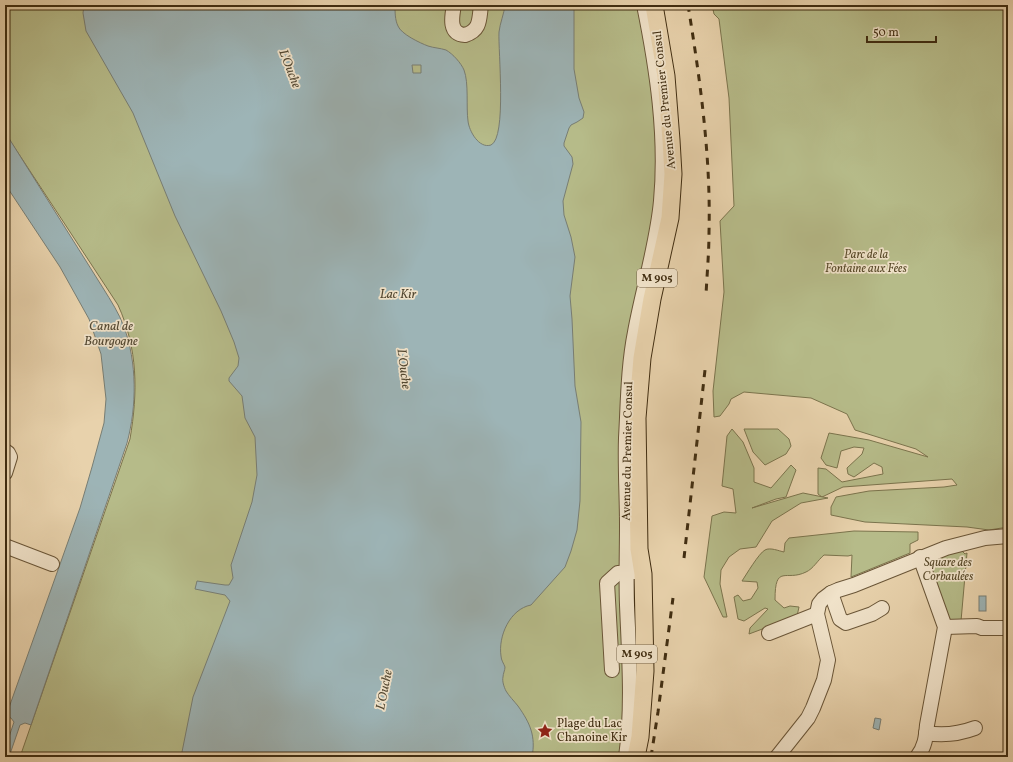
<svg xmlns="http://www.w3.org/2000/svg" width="1013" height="762" viewBox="0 0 1013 762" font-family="Vollkorn,serif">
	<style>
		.green { fill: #b6bb89; stroke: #7b744d }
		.water { fill: #9db4b6; stroke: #787e74; fill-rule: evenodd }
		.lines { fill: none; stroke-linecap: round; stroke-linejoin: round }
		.minor-casing { stroke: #6a5638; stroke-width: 16 }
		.major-casing { stroke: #402d11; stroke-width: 19 }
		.minor { stroke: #f0e2c9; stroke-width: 14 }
		.major { stroke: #e8d2ac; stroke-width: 17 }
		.rail { stroke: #402d11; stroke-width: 3; stroke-dasharray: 7 7; stroke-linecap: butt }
		.labels { text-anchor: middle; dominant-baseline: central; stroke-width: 3.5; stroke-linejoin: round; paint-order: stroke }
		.shield { fill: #f0e2c9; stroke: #756348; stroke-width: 1 }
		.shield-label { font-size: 11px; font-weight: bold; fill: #402d11 }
		.street-label { font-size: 12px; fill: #402d11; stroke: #f0e2c9 }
		.park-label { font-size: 12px; font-style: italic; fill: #584929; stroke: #f0e2c9 }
		.poi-label { font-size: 12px; fill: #402d11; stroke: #f0e2c9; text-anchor: start }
		.water-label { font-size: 13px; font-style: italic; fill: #534832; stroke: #f0e2c9 }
	</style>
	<rect width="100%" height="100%" fill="#e8d2ac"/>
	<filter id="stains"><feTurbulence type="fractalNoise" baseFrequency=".005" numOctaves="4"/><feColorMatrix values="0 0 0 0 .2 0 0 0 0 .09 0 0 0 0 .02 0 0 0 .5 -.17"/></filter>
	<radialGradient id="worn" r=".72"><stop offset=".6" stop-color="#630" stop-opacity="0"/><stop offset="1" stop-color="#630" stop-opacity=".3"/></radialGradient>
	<g class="green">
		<path d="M 5,5 L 639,5 L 654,99 L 658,174 L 622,741 L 618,757 L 20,757 L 130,439 C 138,392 138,349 118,305 L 5,133 Z"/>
		<polygon points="712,5 1008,5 1008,527 989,530 967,527 865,522 831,515 831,507 836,497 869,491 944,487 957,485 952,479 843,487 822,497 818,494 818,468 826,469 842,482 883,474 882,467 874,463 854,477 848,474 847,468 862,454 864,448 854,447 841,451 837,468 826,465 821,458 829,433 869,440 928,457 916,449 855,430 847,414 811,398 744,392 731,399 729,404 720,416 714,417 713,391 724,292 720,221 734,206 729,98 719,19 714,14"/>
		<polygon points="732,429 743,442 754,468 754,482 771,488 791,465 796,470 786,497 776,499 752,508 803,493 828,498 801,503 772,521 756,547 740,549 729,557 721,570 720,584 727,617 723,617 704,577 712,516 724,512 736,513 733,489 722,486 727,436"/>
		<polygon points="744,429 778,429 789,439 791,446 786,454 765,465 753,452"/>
		<path d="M 854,531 L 918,532 L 918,540 L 910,544 L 910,553 L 851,577 L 852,555 L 848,556 L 824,555 C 818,560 813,569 806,572 C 786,582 775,563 775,600 L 784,608 L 790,606 L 799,607 L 797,616 L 749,634 L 750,628 L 768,609 L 765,608 L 744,621 L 738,619 L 734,597 L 738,595 L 743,601 L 751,599 L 758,588 L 757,582 L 742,581 C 746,575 759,553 765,550 C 770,547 779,551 784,552 L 785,543 L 789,538 Z"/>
		<path d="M 961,550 L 965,554 L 967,553 L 961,621 L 950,621 L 948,619 L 930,568 C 934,552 947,553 961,550 Z"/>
	</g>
	<g class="water">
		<path d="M 84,5 L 395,5 C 395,12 395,20 398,26 C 401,34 420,43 428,46 C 434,48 440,48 446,50 C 453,54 461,63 464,70 C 469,83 466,107 468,121 C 469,131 479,149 491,145 C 507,138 498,50 499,32 C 500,23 504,14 505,5 L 574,5 L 574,69 L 579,98 L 584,112 L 583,118 L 577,122 L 571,125 L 569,128 L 564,143 L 564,146 L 572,157 L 573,164 L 563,201 L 564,215 L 571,237 L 575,257 L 570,296 L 572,319 L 575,386 L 581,422 L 580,501 L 577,530 L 571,551 L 565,567 L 531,605 C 510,609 498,636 501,656 C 501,660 504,664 505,667 C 505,670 503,674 503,677 C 502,681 504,687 506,691 C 509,696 514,701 518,706 C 530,723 536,736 532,757 L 181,757 L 193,697 L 230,601 L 225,595 L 195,589 L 197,581 L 225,585 L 229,585 L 233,578 L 231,565 L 252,502 L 257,475 L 255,437 L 245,418 L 242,396 L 229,381 L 229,378 L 238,366 L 239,358 L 234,342 L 221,311 L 175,216 L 133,113 L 86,31 L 83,13 ZM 421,65 L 421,73 L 413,73 L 412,65 Z"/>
		<path d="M 5,132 L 103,288 C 111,301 119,313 124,327 C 137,362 137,406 127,443 L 31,725 L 25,723 L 20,725 L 9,757 L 5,757 L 5,749 L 14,722 L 11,718 L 6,716 L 80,508 L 92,467 L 104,423 L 106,399 L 101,354 L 89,319 L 60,267 L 5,184 Z"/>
		<rect x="979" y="596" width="7" height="15"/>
		<polygon points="875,718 881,719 879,730 873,728"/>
	</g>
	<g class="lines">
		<defs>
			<g id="minor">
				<path d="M 454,5 C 452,16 448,34 465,35 C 481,30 479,19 481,5"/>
				<polyline points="5,451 8,453 10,457 5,473"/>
				<polyline points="5,546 52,564"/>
				<polyline points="831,593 840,619 846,623 872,614 882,608"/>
				<polyline points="945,627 977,626 982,628 1008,628"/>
				<polyline points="769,633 817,614"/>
				<polyline points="612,670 607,583 618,573 634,572"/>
				<path d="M 926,733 C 944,736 959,734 975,728"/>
				<path d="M 626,757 C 633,707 629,655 627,605 C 626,578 627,552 627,525 C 627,496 625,467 626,438 C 628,403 628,367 635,332 C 643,288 657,245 661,201 C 667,136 657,69 644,5"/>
				<polyline points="777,757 808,718 813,708 824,680 828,660 817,614 819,604 823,599 831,593 838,590 854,585 946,548 985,538 1008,536"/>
				<path d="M 917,757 C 925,747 926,737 927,725 L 945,627 L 920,557"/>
			</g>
			<polyline id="major" points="636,757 640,737 645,671 643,574 639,549 637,418 642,358 652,299 670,218 673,174 671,140 666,76 654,5"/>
		</defs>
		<use href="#minor" class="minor-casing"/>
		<use href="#major" class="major-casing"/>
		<use href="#minor" class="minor"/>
		<use href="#major" class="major"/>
		<g class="rail">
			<path d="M 688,5 C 700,79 711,157 709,232 C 709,253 707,274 706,295"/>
			<polyline points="684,558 705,370"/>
			<polyline points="651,757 658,712 673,598"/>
		</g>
	</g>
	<defs>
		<symbol id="sight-bare" viewBox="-9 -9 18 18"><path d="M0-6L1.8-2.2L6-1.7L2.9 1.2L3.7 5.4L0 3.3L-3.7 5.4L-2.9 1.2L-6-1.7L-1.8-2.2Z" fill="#8f2418" stroke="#f0e2c9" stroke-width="2.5" paint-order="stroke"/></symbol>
	</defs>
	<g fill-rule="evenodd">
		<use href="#sight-bare" x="534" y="720" width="22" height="22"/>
	</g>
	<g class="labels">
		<g class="shield">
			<rect x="637" y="269" width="40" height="18" rx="3"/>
			<rect x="617" y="645" width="40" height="18" rx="3"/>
		</g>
		<g class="shield-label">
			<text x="657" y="278">M 905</text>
			<text x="637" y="654">M 905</text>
		</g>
		<g class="street-label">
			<text transform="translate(665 100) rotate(-96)">Avenue du Premier Consul</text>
			<text transform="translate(628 451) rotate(-89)">Avenue du Premier Consul</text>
		</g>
		<g class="park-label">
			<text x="866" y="255">Parc de la<tspan x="866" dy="14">Fontaine aux Fées</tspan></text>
			<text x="948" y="563">Square des<tspan x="948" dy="14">Corbaulées</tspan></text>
		</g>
		<g class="poi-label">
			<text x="557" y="724">Plage du Lac<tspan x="557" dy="14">Chanoine Kir</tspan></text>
		</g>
		<g class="water-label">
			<text transform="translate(289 69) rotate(69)">L'Ouche</text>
			<text x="398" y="295">Lac Kir</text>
			<text x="111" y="327">Canal de<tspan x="111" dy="15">Bourgogne</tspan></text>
			<text transform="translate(403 369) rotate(83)">L'Ouche</text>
			<text transform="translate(385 690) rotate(-79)">L'Ouche</text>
		</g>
	</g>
	<rect width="1013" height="762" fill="none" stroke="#e8d2ac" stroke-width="20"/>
	<rect x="6" y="6" width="1001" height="750" fill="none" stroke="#402d11" stroke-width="2"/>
	<rect x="10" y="10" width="993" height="742" fill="none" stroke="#402d11"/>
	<path d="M867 36v6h69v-6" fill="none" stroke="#402d11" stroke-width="2"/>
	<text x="873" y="36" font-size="12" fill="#402d11" stroke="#f0e2c9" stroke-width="3" paint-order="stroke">50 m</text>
	<rect width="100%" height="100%" filter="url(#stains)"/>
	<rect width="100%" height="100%" fill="url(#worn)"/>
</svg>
